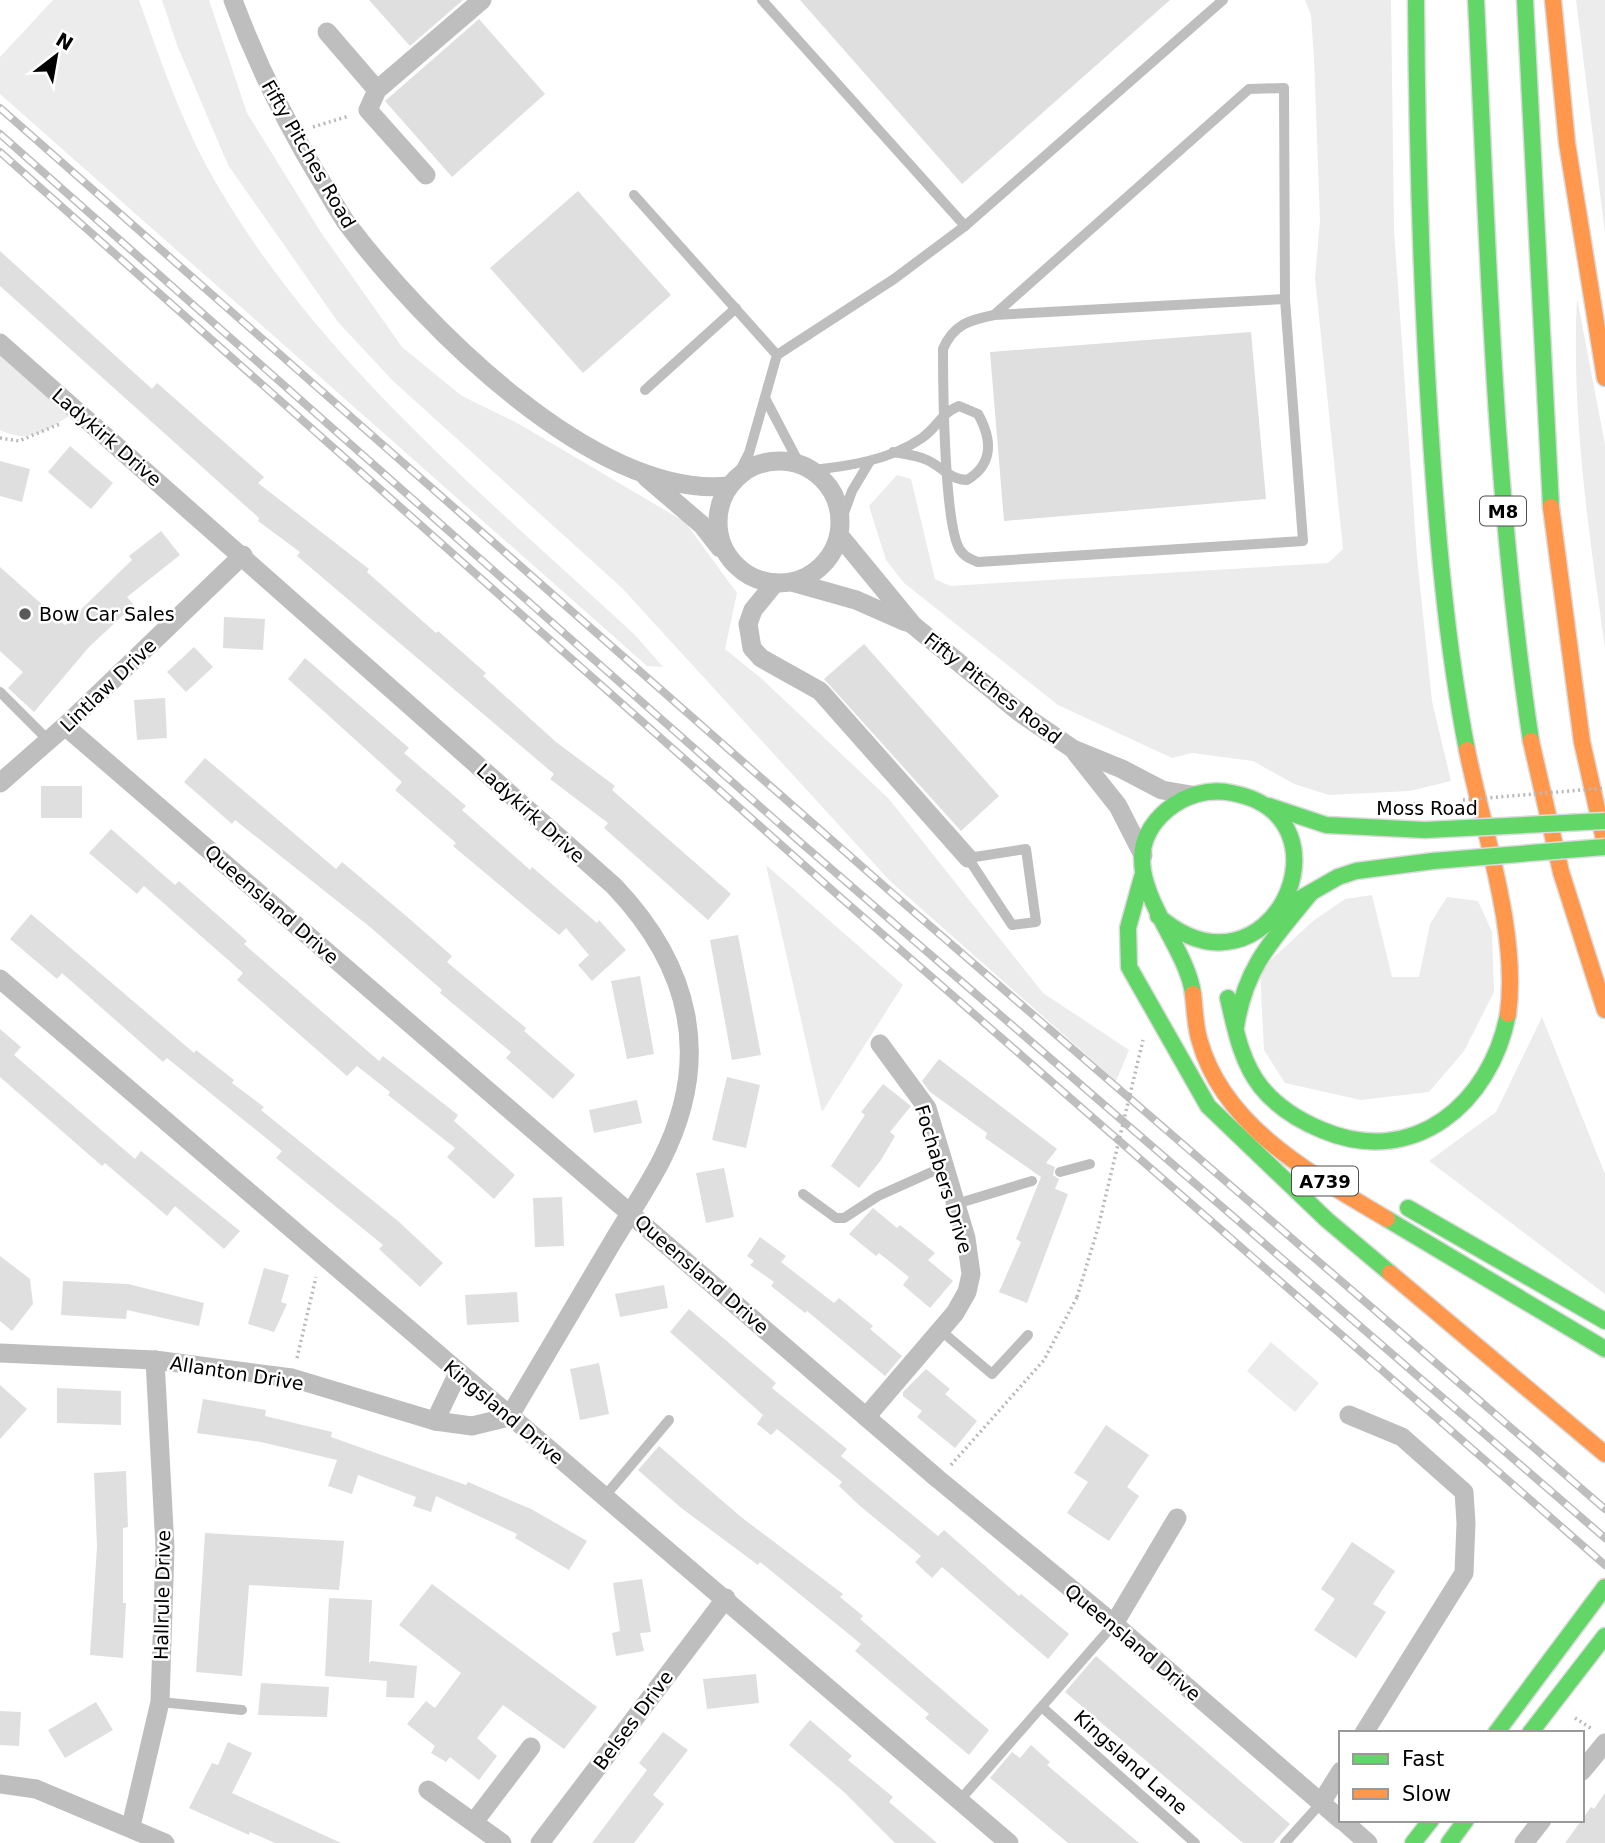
<svg xmlns="http://www.w3.org/2000/svg" width="1605" height="1843" viewBox="0 0 1605 1843" font-family="'DejaVu Sans',sans-serif">
	<style>
		.green { fill: #ececec }
		.building { fill: #dfdfdf }
		.lines { fill: none; stroke-linecap: round; stroke-linejoin: round }
		.fast-casing { stroke: #dbdbdb; stroke-width: 19 }
		.slow-casing { stroke: #dbdbdb; stroke-width: 19 }
		.path { stroke: #b9b9b9; stroke-width: 3.5; stroke-dasharray: 2 3.5; stroke-linecap: butt }
		.lane { stroke: #bebebe; stroke-width: 10 }
		.street { stroke: #bebebe; stroke-width: 19 }
		.fast { stroke: #63d668; stroke-width: 16 }
		.slow { stroke: #ff974d; stroke-width: 16 }
		.rail-casing { stroke: #bebebe; stroke-width: 8 }
		.rail { stroke: #fff; stroke-width: 5; stroke-dasharray: 16; stroke-linecap: butt }
		.fast-bridge-casing { stroke: #dbdbdb; stroke-width: 19; stroke-linecap: butt }
		.path-bridge { stroke: #b9b9b9; stroke-width: 3.5; stroke-dasharray: 2 3.5; stroke-linecap: butt }
		.fast-bridge { stroke: #63d668; stroke-width: 16 }
		.poi-dot { fill: #595959; stroke: #fff; stroke-width: 2.5 }
		.labels { text-anchor: middle; dominant-baseline: central; stroke-width: 5; stroke-linejoin: round; paint-order: stroke }
		.shield { fill: #fff; stroke: #4c4c4c; stroke-width: 2 }
		.shield-label { font-size: 18px; font-weight: bold; fill: #000 }
		.street-label { font-size: 19px; fill: #000; stroke: #fff }
		.poi-label { font-size: 19px; fill: #000; stroke: #fff; text-anchor: start }
	</style>
	<rect width="100%" height="100%" fill="#fff"/>
	<g class="green">
		<path d="M 53,0 L 139,0 C 159,56 179,115 207,167 C 310,354 481,492 635,635 L 663,667 L 647,666 L 0,94 L 0,57 Z"/>
		<polygon points="162,0 209,0 247,113 320,231 402,347 462,396 519,424 685,522 737,593 725,649 762,679 889,799 1043,993 1129,1050 1116,1081 890,881 622,588 393,381 338,322 228,165 177,45"/>
		<polygon points="1305,0 1391,0 1394,230 1417,557 1432,701 1451,781 1410,791 1329,795 1294,784 1253,761 1192,753 1172,758 1058,705 904,583 886,560 869,506 897,475 911,479 935,579 950,586 1328,563 1343,549 1315,278 1320,220 1314,58 1311,15"/>
		<polygon points="1576,0 1605,0 1605,233"/>
		<path d="M 1577,298 L 1605,445 L 1605,648 C 1589,533 1571,414 1577,298 Z"/>
		<path d="M 0,356 L 69,416 C 45,431 29,444 0,430 Z"/>
		<polygon points="766,865 903,985 822,1112"/>
		<polygon points="1372,895 1392,977 1419,977 1430,924 1447,897 1478,901 1492,932 1494,992 1464,1051 1429,1092 1361,1100 1285,1083 1264,1050 1260,970 1313,921 1345,899"/>
		<polygon points="1542,1017 1605,1174 1605,1294 1429,1161 1496,1112"/>
		<polygon points="1271,1342 1319,1383 1295,1412 1247,1371"/>
	</g>
	<g class="building">
		<polygon points="369,0 463,0 410,46"/>
		<polygon points="800,0 1170,0 962,184"/>
		<polygon points="479,19 545,94 452,177 385,101"/>
		<polygon points="578,191 671,295 583,373 490,268"/>
		<polygon points="0,251 152,389 157,383 264,477 258,483 369,569 367,572 436,633 438,631 486,673 483,676 556,742 615,786 612,790 731,894 708,920 604,828 608,823 550,779 554,774 297,556 300,552 258,521 259,518 0,286"/>
		<polygon points="1251,332 1266,499 1004,521 990,352"/>
		<polygon points="70,446 113,483 91,509 48,472"/>
		<polygon points="0,461 30,469 22,502 0,496"/>
		<polygon points="161,531 180,555 127,597 134,605 89,647 34,712 8,688 23,672 0,651 0,567 65,625 132,560 129,556"/>
		<polygon points="224,617 265,619 263,650 223,648"/>
		<polygon points="864,644 999,796 961,831 824,679"/>
		<polygon points="194,647 213,667 186,692 167,672"/>
		<polygon points="305,658 409,748 404,753 466,806 462,810 530,870 532,867 597,923 599,920 626,950 592,981 578,965 589,955 566,928 559,935 453,846 456,843 395,790 402,782 288,679"/>
		<polygon points="165,698 167,738 137,740 134,700"/>
		<polygon points="205,758 336,869 342,862 405,915 452,956 447,962 526,1028 524,1031 575,1075 553,1099 506,1058 511,1052 440,993 442,990 370,927 235,820 232,824 184,782"/>
		<rect x="41" y="786" width="41" height="32"/>
		<polygon points="111,829 175,885 179,881 247,941 244,944 379,1061 383,1056 458,1115 454,1121 515,1175 494,1199 447,1157 455,1148 388,1095 390,1092 357,1066 347,1076 237,980 243,973 144,886 137,894 89,853"/>
		<polygon points="31,914 194,1053 196,1050 234,1080 232,1083 264,1107 261,1110 398,1221 443,1263 420,1287 379,1249 383,1245 276,1158 282,1151 167,1058 163,1062 62,973 57,979 10,939"/>
		<polygon points="738,935 761,1055 732,1060 710,940"/>
		<polygon points="640,976 654,1054 627,1059 611,981"/>
		<polygon points="0,1029 21,1047 14,1055 135,1159 141,1151 240,1231 224,1249 175,1206 167,1216 105,1163 102,1166 0,1077"/>
		<polygon points="939,1059 1057,1149 1046,1163 1055,1167 1053,1175 1059,1179 1055,1189 1068,1194 1027,1303 999,1292 1021,1242 1016,1239 1041,1177 985,1138 987,1133 930,1092 922,1081"/>
		<polygon points="727,1077 760,1085 746,1148 712,1140"/>
		<polygon points="883,1084 911,1106 890,1132 895,1136 881,1160 859,1188 831,1166 865,1115 861,1112"/>
		<polygon points="637,1100 642,1123 594,1133 589,1110"/>
		<polygon points="724,1168 734,1217 706,1223 696,1173"/>
		<polygon points="562,1197 564,1246 535,1247 533,1198"/>
		<polygon points="873,1208 897,1228 900,1225 935,1253 928,1260 953,1281 930,1308 903,1285 909,1277 879,1253 876,1256 849,1234"/>
		<polygon points="760,1237 786,1256 781,1262 834,1303 839,1298 873,1326 870,1329 902,1356 885,1376 807,1311 805,1313 771,1286 774,1282 750,1265 754,1261 747,1256"/>
		<polygon points="0,1256 30,1279 33,1304 12,1331 0,1321"/>
		<polygon points="264,1268 289,1275 281,1302 287,1304 274,1332 248,1324"/>
		<polygon points="63,1281 128,1284 204,1303 199,1326 127,1310 126,1319 61,1315"/>
		<polygon points="664,1285 668,1308 620,1317 615,1294"/>
		<polygon points="517,1292 519,1322 467,1325 465,1295"/>
		<polygon points="689,1309 776,1383 772,1388 847,1449 841,1456 938,1536 944,1530 1019,1596 1021,1594 1069,1634 1048,1659 942,1567 932,1578 915,1562 921,1556 860,1506 839,1486 842,1482 777,1429 771,1435 757,1424 763,1415 670,1332"/>
		<polygon points="599,1363 609,1414 580,1420 570,1369"/>
		<polygon points="926,1369 950,1389 945,1394 977,1421 955,1448 917,1417 922,1411 903,1396 903,1392"/>
		<polygon points="0,1385 27,1409 0,1439"/>
		<polygon points="57,1388 121,1391 121,1425 57,1423"/>
		<polygon points="203,1399 266,1410 265,1416 332,1432 331,1437 466,1485 468,1482 531,1509 587,1541 569,1570 515,1538 517,1534 436,1496 431,1512 413,1506 416,1497 358,1475 352,1494 328,1486 337,1460 261,1442 197,1433"/>
		<polygon points="1106,1425 1149,1455 1127,1487 1139,1496 1109,1541 1067,1513 1088,1482 1074,1473"/>
		<polygon points="659,1446 741,1517 843,1594 840,1597 863,1616 860,1619 989,1730 969,1755 925,1718 929,1714 855,1651 861,1644 760,1562 758,1565 680,1507 638,1470"/>
		<polygon points="126,1471 128,1527 123,1528 123,1603 126,1603 123,1658 90,1655 97,1547 94,1473"/>
		<polygon points="205,1533 344,1541 339,1590 249,1585 242,1676 196,1672"/>
		<polygon points="1352,1542 1395,1571 1373,1604 1386,1612 1356,1658 1314,1630 1335,1599 1321,1589"/>
		<polygon points="642,1579 651,1632 640,1633 644,1651 616,1656 612,1633 620,1631 613,1583"/>
		<polygon points="432,1584 597,1707 564,1749 503,1705 477,1738 497,1756 479,1780 450,1757 446,1762 431,1753 435,1746 407,1724 426,1701 435,1708 461,1673 399,1625"/>
		<polygon points="329,1598 372,1600 369,1664 371,1661 417,1666 414,1698 386,1697 387,1681 325,1676"/>
		<polygon points="1096,1656 1290,1824 1273,1843 1243,1843 1065,1692"/>
		<polygon points="756,1674 759,1703 707,1709 703,1679"/>
		<polygon points="261,1683 329,1687 327,1717 258,1715"/>
		<polygon points="96,1702 113,1730 65,1758 48,1730"/>
		<polygon points="0,1711 21,1712 19,1746 0,1745"/>
		<polygon points="810,1720 852,1756 848,1760 893,1797 889,1802 937,1843 895,1843 844,1792 789,1745"/>
		<polygon points="663,1732 688,1750 653,1795 664,1804 634,1843 592,1843 647,1770 639,1763"/>
		<polygon points="228,1742 252,1753 232,1793 341,1843 275,1843 250,1832 249,1835 189,1808 212,1763 218,1765"/>
		<polygon points="1031,1745 1050,1762 1047,1765 1139,1843 1068,1843 990,1778 1012,1752 1020,1758"/>
		<polygon points="1605,1793 1605,1843 1565,1843 1591,1807 1594,1809"/>
	</g>
	<g class="lines">
		<defs>
			<g id="fast">
				<path d="M 1416,0 C 1417,141 1421,283 1430,424 C 1437,533 1446,642 1467,750"/>
				<path d="M 1476,0 C 1488,247 1494,496 1531,741"/>
				<polyline points="1525,0 1551,507"/>
				<polyline points="1269,806 1326,825 1425,830"/>
				<polyline points="1142,877 1128,928 1129,967 1208,1106 1327,1220 1390,1273"/>
				<polyline points="1289,905 1338,877 1356,871 1433,861"/>
				<path d="M 1158,916 C 1270,1012 1359,816 1232,793 C 1209,788 1185,795 1167,810 C 1101,866 1186,936 1193,994"/>
				<path d="M 1228,998 C 1235,1028 1241,1062 1261,1087 C 1277,1107 1298,1120 1322,1130 C 1414,1169 1491,1103 1508,1014"/>
				<path d="M 1236,1027 C 1245,967 1273,939 1310,894"/>
				<polyline points="1408,1208 1605,1321"/>
				<polyline points="1387,1219 1605,1349"/>
				<polyline points="1496,1733 1605,1587"/>
				<polyline points="1530,1733 1605,1636"/>
				<polyline points="1413,1843 1431,1820"/>
				<polyline points="1449,1843 1466,1820"/>
			</g>
			<g id="slow">
				<polyline points="1553,0 1567,143 1605,378"/>
				<polyline points="1551,507 1582,742 1605,844"/>
				<polyline points="1531,741 1561,872 1605,1010"/>
				<path d="M 1467,750 C 1483,830 1519,933 1508,1014"/>
				<path d="M 1193,994 C 1195,1010 1195,1027 1200,1042 C 1225,1129 1315,1176 1387,1219"/>
				<polyline points="1390,1273 1605,1454"/>
			</g>
		</defs>
		<use href="#fast" class="fast-casing"/>
		<use href="#slow" class="slow-casing"/>
		<g class="path">
			<polyline points="313,127 349,116"/>
			<polyline points="0,438 19,441 62,423"/>
			<polyline points="297,1358 316,1277"/>
			<polyline points="951,1465 1044,1360 1077,1297"/>
			<polyline points="1575,1718 1592,1729"/>
		</g>
		<g class="lane">
			<polyline points="762,0 965,226 1223,0"/>
			<polyline points="634,195 777,355 749,453 737,476"/>
			<path d="M 1285,299 L 1303,541 L 978,562 C 970,559 965,557 960,550 C 944,525 943,385 943,349 C 953,325 969,320 994,315 Z"/>
			<polyline points="994,315 1249,89 1284,88 1285,299"/>
			<polyline points="777,355 894,279 965,226"/>
			<polyline points="645,390 736,308"/>
			<polyline points="765,398 799,463"/>
			<path d="M 812,470 C 850,466 890,460 922,438 C 937,428 941,413 959,406 L 978,414 C 992,439 994,464 967,480 C 950,480 941,466 927,460 C 916,455 905,454 893,452"/>
			<polyline points="840,524 852,491 870,461"/>
			<polyline points="0,692 49,741"/>
			<polygon points="1026,849 1036,922 1012,925 968,858"/>
			<polyline points="1060,1172 1090,1164"/>
			<polyline points="803,1194 836,1218 844,1218 878,1196 945,1166"/>
			<polyline points="956,1204 1032,1181"/>
			<polyline points="940,1330 992,1374 1028,1335"/>
			<polyline points="605,1496 669,1420"/>
			<polyline points="160,1702 242,1710"/>
			<polyline points="1043,1708 1195,1843"/>
			<polyline points="960,1800 1114,1624"/>
			<polyline points="1285,1843 1321,1803"/>
		</g>
		<g class="street">
			<path d="M 233,0 C 256,62 284,119 318,176 C 328,192 337,210 348,225 C 423,324 594,499 728,486"/>
			<polyline points="327,32 377,90"/>
			<polyline points="426,175 368,110 377,90 482,0"/>
			<path d="M 0,343 L 614,886 C 691,967 713,1059 661,1161 C 646,1190 628,1216 612,1243 C 578,1301 543,1359 509,1417 L 472,1426 L 435,1421 L 292,1378 L 155,1360 L 0,1353"/>
			<circle cx="779" cy="522" r="61"/>
			<polyline points="646,477 702,525 720,548"/>
			<polyline points="839,535 913,625 1019,712 1073,749 1122,769 1162,790 1191,795"/>
			<polyline points="792,582 856,600 906,622"/>
			<polyline points="775,583 753,610 748,624 752,648 761,658 820,691 968,858"/>
			<polyline points="65,726 938,1479 1114,1624 1341,1820"/>
			<polyline points="1076,753 1118,806 1143,855"/>
			<polyline points="0,783 65,726 243,555"/>
			<polyline points="0,979 1009,1843"/>
			<polyline points="1349,1415 1402,1437 1464,1492 1466,1523 1464,1573 1364,1733"/>
			<polyline points="866,1417 955,1313 967,1292 971,1274 966,1238 927,1108 880,1044"/>
			<polyline points="435,1421 458,1373"/>
			<polyline points="1114,1624 1177,1518"/>
			<polyline points="1582,1771 1605,1743"/>
			<polyline points="0,1784 36,1789 165,1843"/>
			<polyline points="428,1790 502,1843"/>
			<polyline points="1321,1803 1341,1771"/>
			<polyline points="1342,1820 1368,1843"/>
			<polyline points="474,1822 531,1747"/>
			<polyline points="131,1826 160,1702 165,1548 155,1360"/>
			<polyline points="540,1843 726,1598"/>
			<polyline points="1524,1843 1542,1820"/>
		</g>
		<use href="#fast" class="fast"/>
		<use href="#slow" class="slow"/>
		<defs>
			<g id="rail">
				<polyline points="0,108 892,893 1605,1509"/>
				<polyline points="0,134 799,841 1605,1538"/>
				<polyline points="0,152 840,897 1605,1565"/>
			</g>
		</defs>
		<use href="#rail" class="rail-casing"/>
		<use href="#rail" class="rail"/>
		<defs>
			<g id="fast-bridge">
				<polyline points="1425,830 1605,821"/>
				<polyline points="1433,861 1605,847"/>
			</g>
		</defs>
		<use href="#fast-bridge" class="fast-bridge-casing"/>
		<g class="path-bridge">
			<polyline points="1463,800 1605,788"/>
			<polyline points="1391,806 1420,803"/>
			<polyline points="1077,1297 1098,1228 1143,1040"/>
		</g>
		<use href="#fast-bridge" class="fast-bridge"/>
	</g>
	<circle class="poi-dot" cx="25" cy="614" r="7"/>
	<g class="labels">
		<g class="shield">
			<rect x="1480" y="496.5" width="46" height="29" rx="5"/>
			<rect x="1292" y="1166.5" width="66" height="29" rx="5"/>
		</g>
		<g class="shield-label">
			<text x="1503" y="511">M8</text>
			<text x="1325" y="1181">A739</text>
		</g>
		<g class="street-label">
			<text transform="translate(309 154) rotate(60)">Fifty Pitches Road</text>
			<text transform="translate(107 437) rotate(41)">Ladykirk Drive</text>
			<text transform="translate(108 685) rotate(-44)">Lintlaw Drive</text>
			<text transform="translate(993 688) rotate(38)">Fifty Pitches Road</text>
			<text x="1427" y="808">Moss Road</text>
			<text transform="translate(531 813) rotate(42)">Ladykirk Drive</text>
			<text transform="translate(272 904) rotate(41)">Queensland Drive</text>
			<text transform="translate(944 1179) rotate(73)">Fochabers Drive</text>
			<text transform="translate(702 1274) rotate(41)">Queensland Drive</text>
			<text transform="translate(237 1373) rotate(9)">Allanton Drive</text>
			<text transform="translate(504 1412) rotate(40)">Kingsland Drive</text>
			<text transform="translate(162 1595) rotate(-89)">Hallrule Drive</text>
			<text transform="translate(1133 1642) rotate(40)">Queensland Drive</text>
			<text transform="translate(633 1720) rotate(-53)">Belses Drive</text>
			<text transform="translate(1131 1762) rotate(42)">Kingsland Lane</text>
		</g>
		<g class="poi-label">
			<text x="39" y="614">Bow Car Sales</text>
		</g>
	</g>
	<rect x="1339" y="1731" width="245" height="91" fill="#ffffff" stroke="#999999" stroke-width="2"/>
	<rect x="1353" y="1754" width="35" height="10" fill="#63d668" stroke="#999999" stroke-width="2"/>
	<text x="1402" y="1766" font-size="21" fill="#000000">Fast</text>
	<rect x="1353" y="1789" width="35" height="10" fill="#ff974d" stroke="#999999" stroke-width="2"/>
	<text x="1402" y="1801" font-size="21" fill="#000000">Slow</text>
	<g transform="translate(56 56) rotate(31)" stroke="#ffffff" stroke-width="5" paint-order="stroke">
	<path d="M0-5L12 26L0 18L-12 26Z" fill="#000000"/>
	<text y="-10" font-size="19" font-weight="bold" text-anchor="middle" fill="#000000">N</text>
	</g>
</svg>
